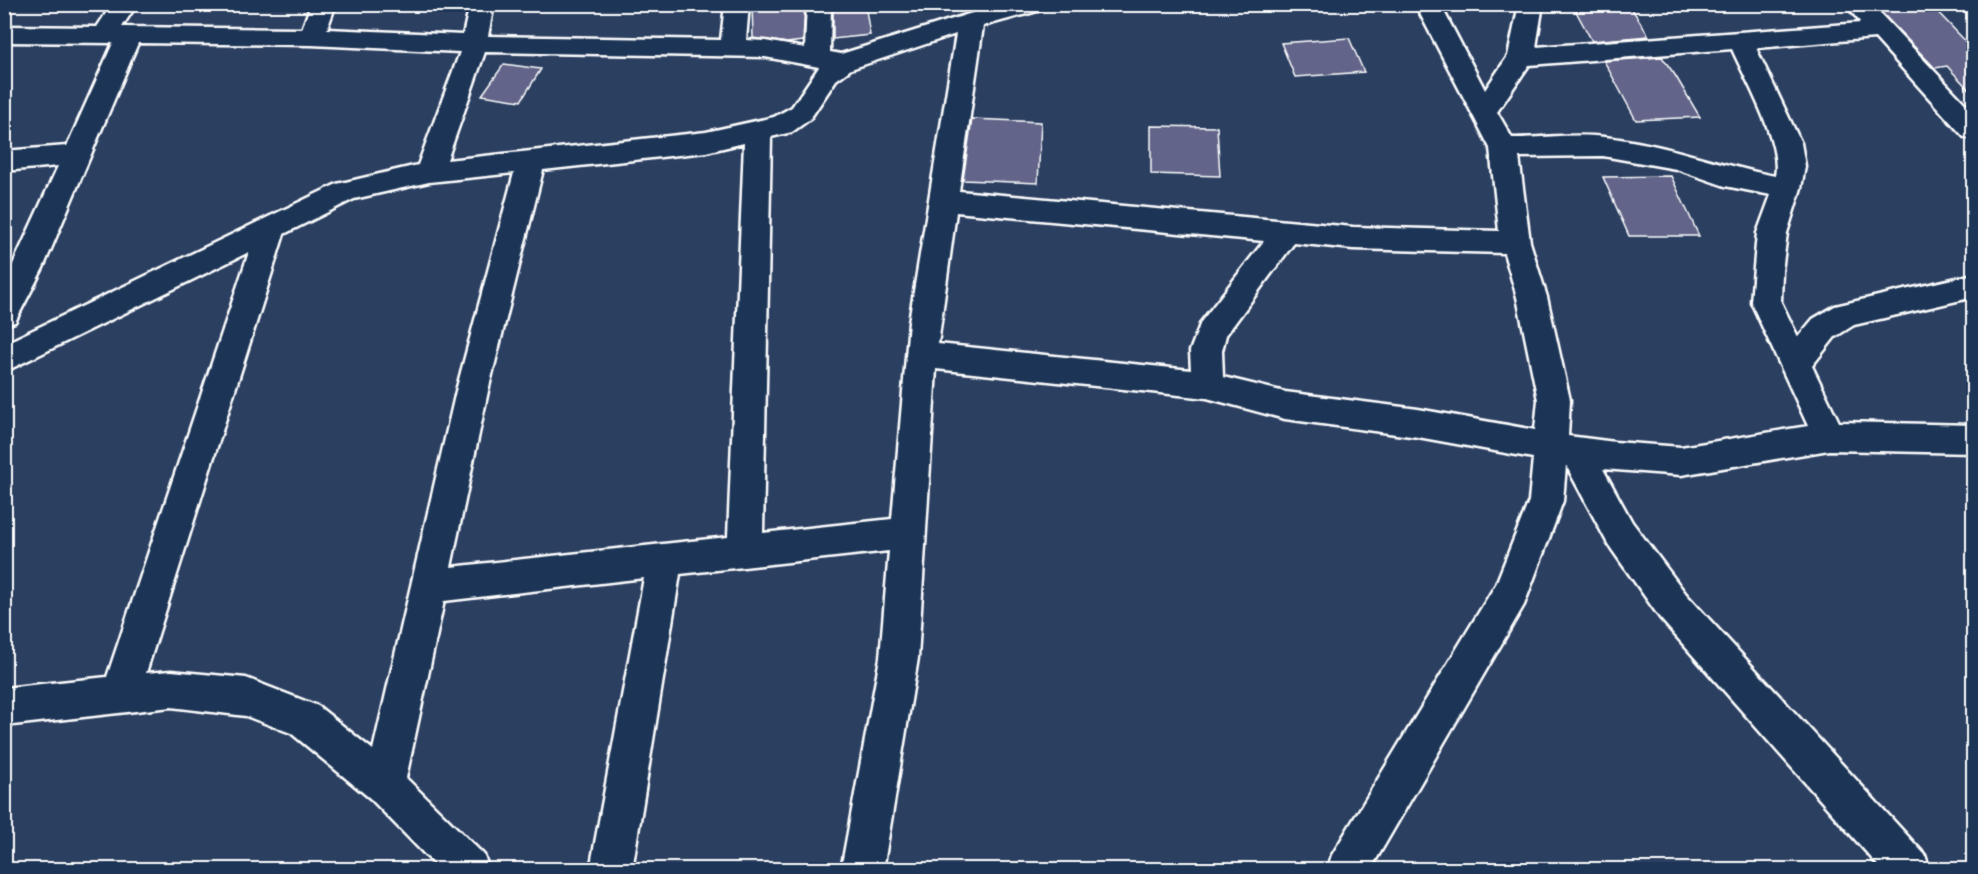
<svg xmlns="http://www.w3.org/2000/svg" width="1978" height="874" viewBox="0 0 1978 874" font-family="Caveat,sans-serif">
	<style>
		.building { fill: #626589; stroke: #fff; stroke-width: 1.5 }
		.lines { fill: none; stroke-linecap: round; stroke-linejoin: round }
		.minor-casing { stroke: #fff; stroke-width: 5 }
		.minor { fill: #1d3557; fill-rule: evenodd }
	</style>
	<rect width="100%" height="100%" fill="#2b3f61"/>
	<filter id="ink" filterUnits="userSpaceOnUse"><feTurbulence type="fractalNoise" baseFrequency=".0167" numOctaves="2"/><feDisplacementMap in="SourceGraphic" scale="12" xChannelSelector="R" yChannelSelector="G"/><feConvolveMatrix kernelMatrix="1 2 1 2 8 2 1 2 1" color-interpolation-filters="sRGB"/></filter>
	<g filter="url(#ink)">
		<g class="building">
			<polygon points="752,4 805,4 803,41 787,43 753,38"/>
			<polygon points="865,4 870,35 833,39 833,7"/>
			<polygon points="1572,4 1629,4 1649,36 1592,41"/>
			<polygon points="1894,4 1930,4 1974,50 1974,95 1947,66 1935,68 1877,8"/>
			<polygon points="1349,38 1364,72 1295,77 1281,43"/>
			<polygon points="1662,57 1675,75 1700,117 1636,120 1604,61"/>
			<polygon points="504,64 541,69 521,101 482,95"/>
			<polygon points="972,119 1041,122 1038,183 963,180"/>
			<polygon points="1151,126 1217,127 1220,176 1151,174"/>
			<polygon points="1671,176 1699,236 1629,236 1603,177"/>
		</g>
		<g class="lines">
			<defs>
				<path id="minor" d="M 112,4 L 137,4 L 122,27 L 302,29 L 311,4 L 336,4 L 327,29 L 463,35 L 470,4 L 494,4 L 488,36 L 721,40 L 725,4 L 749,4 L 746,40 L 765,41 L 805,48 L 807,4 L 831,4 L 830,52 L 841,54 L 1001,4 L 1044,4 L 1041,10 L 983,26 L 959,191 L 1353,227 L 1499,231 L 1490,148 L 1415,4 L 1440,4 L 1485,90 L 1508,56 L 1519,4 L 1543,4 L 1536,47 L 1861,23 L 1845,4 L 1871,4 L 1974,113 L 1974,139 L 1964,137 L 1875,38 L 1756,48 L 1801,143 L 1805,166 L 1801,188 L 1787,233 L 1782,271 L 1781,302 L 1798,337 L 1813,319 L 1835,306 L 1974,274 L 1974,297 L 1854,325 L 1835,337 L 1812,366 L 1839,422 L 1974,425 L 1974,453 L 1829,450 L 1681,475 L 1603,469 L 1632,522 L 1686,594 L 1925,855 L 1930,870 L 1882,870 L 1660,618 L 1608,544 L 1566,465 L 1563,501 L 1524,605 L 1370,870 L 1327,870 L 1332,855 L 1496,584 L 1529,501 L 1533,458 L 1418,437 L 1285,419 L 1207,398 L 936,369 L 918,658 L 883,870 L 841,870 L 880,658 L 889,551 L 680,574 L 632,870 L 590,870 L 644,578 L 444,601 L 406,778 L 484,855 L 489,870 L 440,870 L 371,799 L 291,733 L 246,716 L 171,707 L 4,726 L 4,688 L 107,677 L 249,252 L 4,372 L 4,344 L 337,184 L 418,165 L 460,52 L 311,45 L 138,43 L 43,268 L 15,322 L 4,325 L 4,284 L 58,166 L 4,171 L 4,151 L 67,146 L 113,43 L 4,42 L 4,26 L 97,27 ZM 956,34 L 909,322 L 892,519 L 763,533 L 771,137 L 792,132 L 810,119 L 836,80 L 851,69 ZM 1732,49 C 1746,81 1782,143 1775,176 C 1718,165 1663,143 1604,137 C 1575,133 1542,138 1512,138 L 1497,112 L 1529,65 ZM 485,52 L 765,57 L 819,67 L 792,107 L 774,117 L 706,132 L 447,160 ZM 744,143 L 728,537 L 451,567 L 488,391 L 543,170 L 706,152 ZM 1603,156 L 1676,169 L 1725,186 L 1771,195 L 1757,233 L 1751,302 L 1808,426 L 1681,447 L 1615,442 L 1568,436 L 1570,400 L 1547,297 L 1530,242 L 1519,157 ZM 514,173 L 456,391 L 373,750 L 318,706 L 246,678 L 171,671 L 146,673 L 284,234 L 354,199 L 429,182 ZM 956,212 L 1264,241 L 1201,322 L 1190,351 L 1191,370 L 938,344 ZM 1294,243 L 1353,249 L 1504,253 L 1517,297 L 1538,400 L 1535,430 L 1418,409 L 1285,392 L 1223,377 L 1222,351 L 1226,335 Z"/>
			</defs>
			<use href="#minor" class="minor-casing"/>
			<use href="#minor" class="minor"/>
		</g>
	</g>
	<rect width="1978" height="874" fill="none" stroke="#1d3557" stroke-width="24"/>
	<rect x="12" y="12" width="1954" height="850" fill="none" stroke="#fff" stroke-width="2" filter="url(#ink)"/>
</svg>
